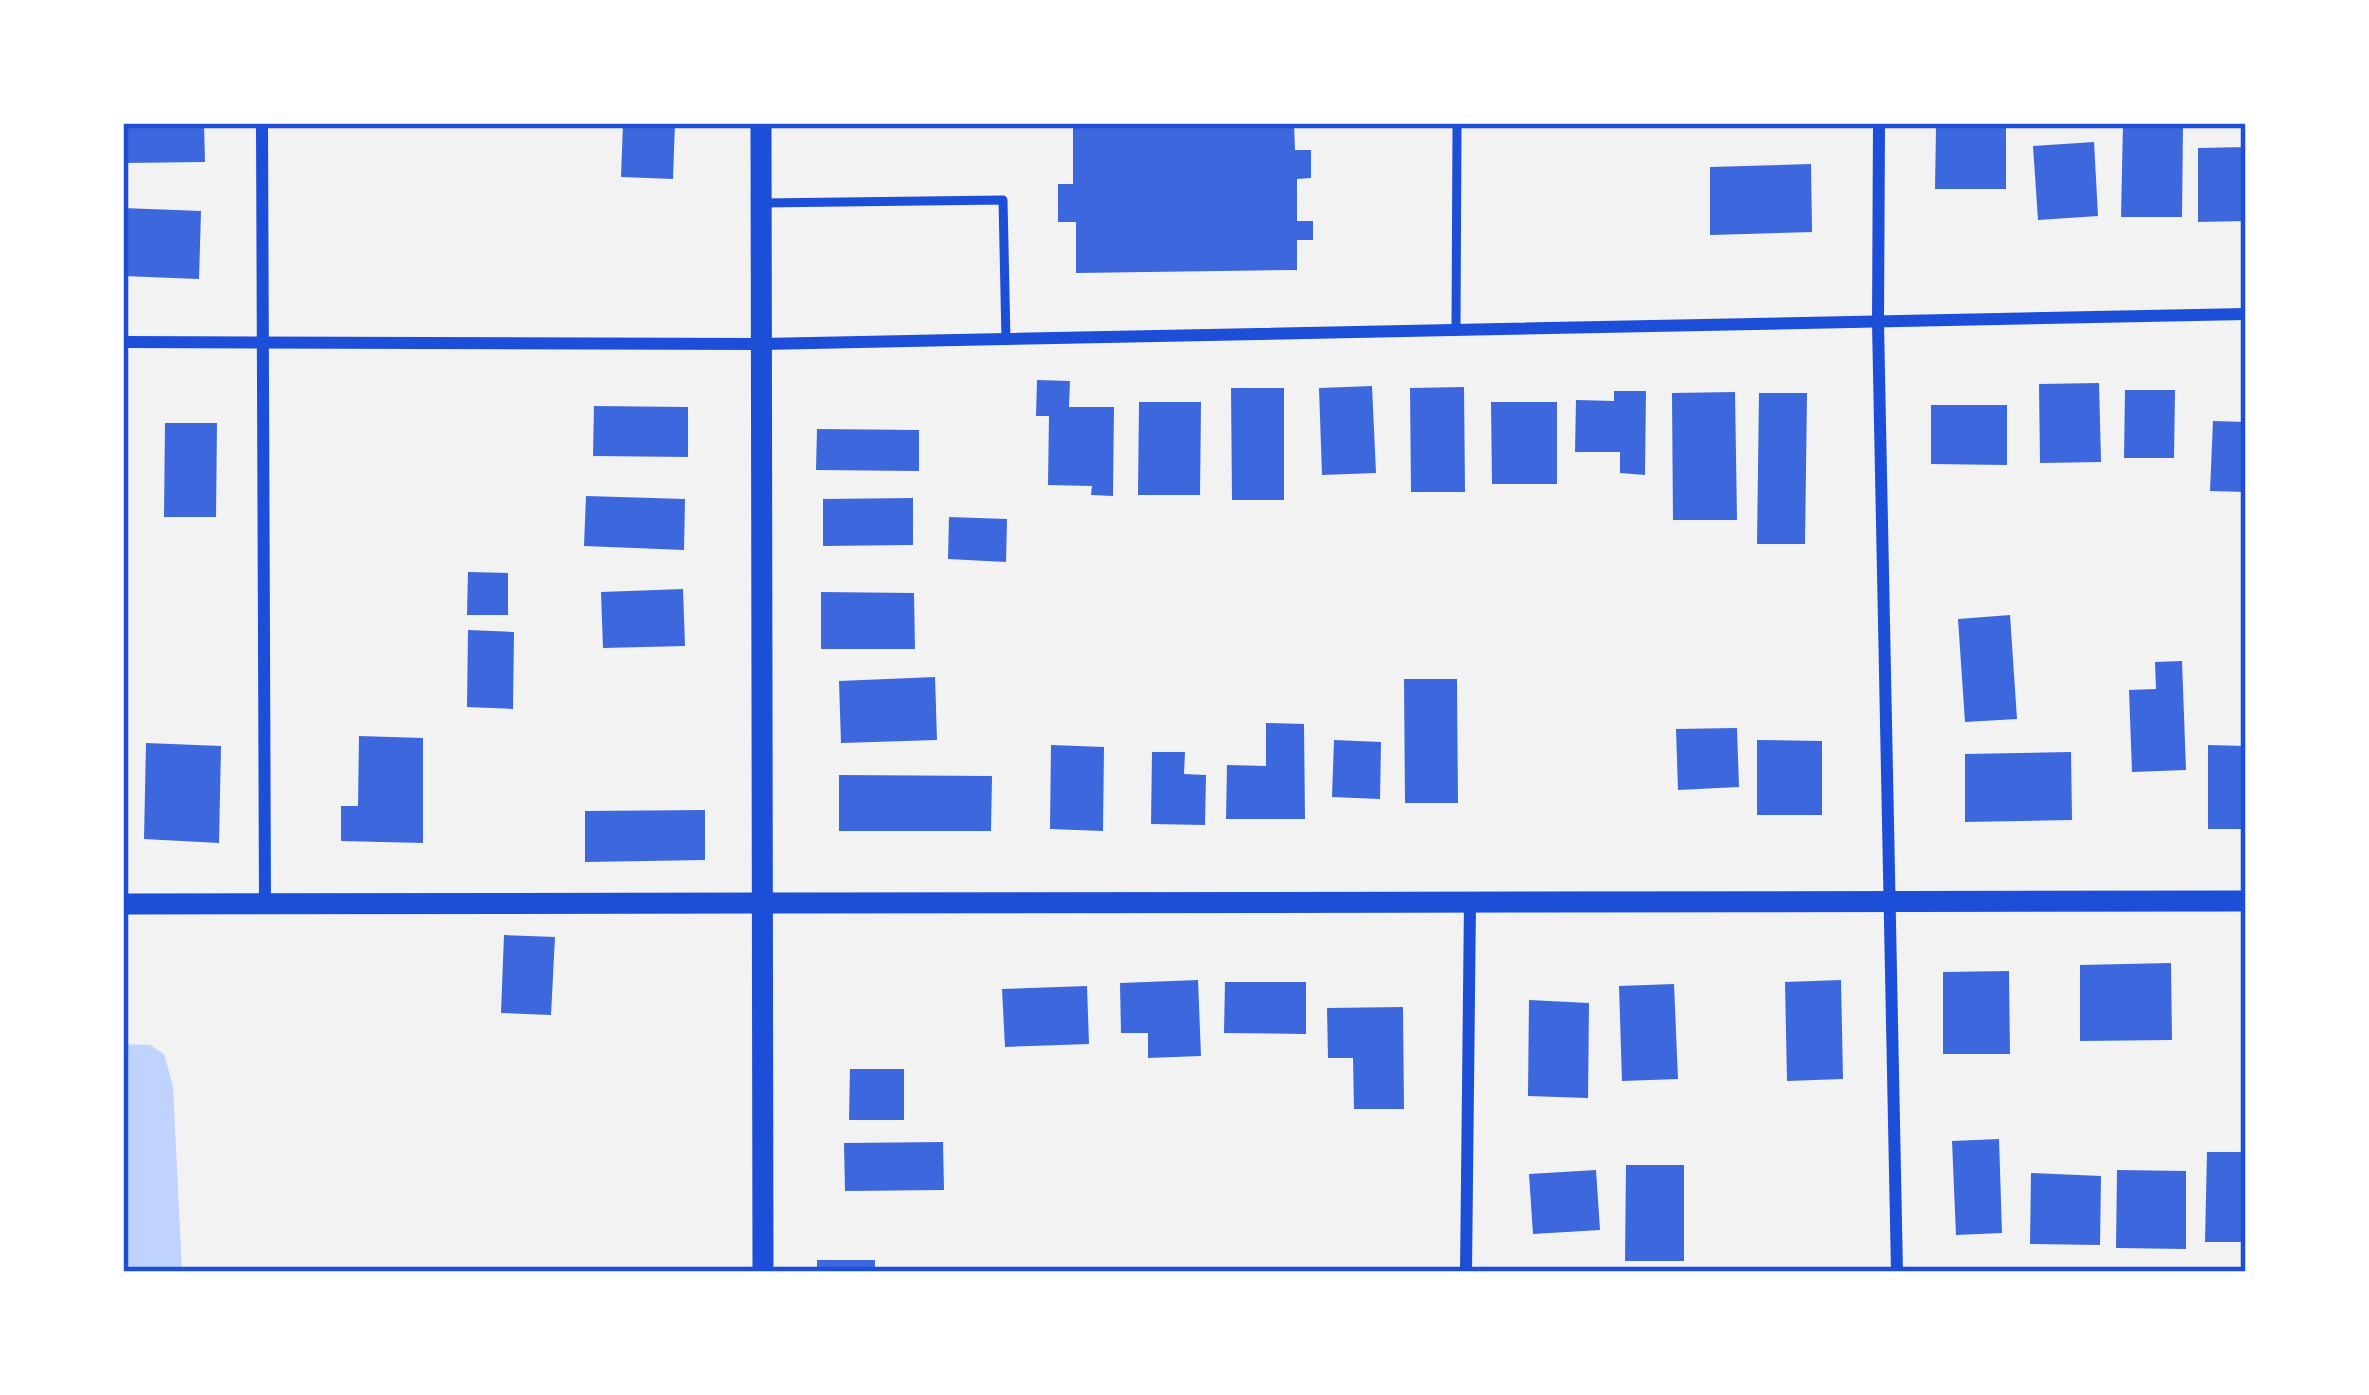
<svg xmlns="http://www.w3.org/2000/svg" width="2369" height="1395" viewBox="0 0 2369 1395" font-family="'Noto Serif',serif">
	<style>
		.water { fill: #bfd3fe }
		.building { fill: #3d67dc }
		.lines { fill: none; stroke-linecap: round; stroke-linejoin: round }
		.service { stroke: #1d4ed8; stroke-width: 9 }
		.minor { stroke: #1d4ed8; stroke-width: 12 }
		.tertiary { stroke: #1d4ed8; stroke-width: 21 }
		.neatline { fill: none; stroke: #1d4ed8; stroke-width: 4.5 }
	</style>
	<rect width="100%" height="100%" fill="#f2f2f2"/>
	<polygon class="water" points="123,1044 150,1045 164,1054 173,1086 182,1272 123,1272"/>
	<g class="building">
		<polygon points="123,123 204,123 205,162 123,163"/>
		<polygon points="623,123 675,123 673,179 621,177"/>
		<polygon points="1073,123 1294,123 1295,150 1311,150 1311,178 1297,179 1297,221 1313,221 1313,240 1297,240 1297,270 1076,273 1076,222 1058,222 1058,184 1073,184"/>
		<polygon points="2123,123 2183,123 2182,217 2121,217"/>
		<polygon points="1936,128 2006,128 2006,189 1935,189"/>
		<polygon points="2094,142 2098,216 2038,220 2033,146"/>
		<polygon points="2246,147 2246,221 2198,222 2198,148"/>
		<polygon points="1811,164 1812,232 1710,235 1710,167"/>
		<polygon points="123,208 201,211 199,279 123,276"/>
		<polygon points="1037,380 1070,381 1069,407 1114,407 1113,496 1091,495 1092,486 1048,485 1049,416 1036,416"/>
		<polygon points="2099,383 2101,462 2040,463 2039,384"/>
		<polygon points="1372,386 1376,473 1322,475 1319,388"/>
		<polygon points="1464,387 1465,492 1411,492 1410,388"/>
		<polygon points="1231,388 1284,388 1284,500 1232,500"/>
		<polygon points="2125,390 2175,390 2174,458 2124,458"/>
		<polygon points="1614,391 1646,391 1645,475 1620,473 1620,452 1575,452 1576,400 1614,401"/>
		<polygon points="1735,392 1737,520 1673,520 1672,393"/>
		<polygon points="1759,393 1807,393 1805,544 1757,544"/>
		<polygon points="1139,402 1201,402 1200,495 1138,495"/>
		<polygon points="1491,402 1557,402 1557,484 1492,484"/>
		<polygon points="1931,405 2007,405 2007,465 1931,464"/>
		<polygon points="594,406 688,407 688,457 593,456"/>
		<polygon points="2213,421 2246,422 2246,492 2210,491"/>
		<polygon points="165,423 217,423 216,517 164,517"/>
		<polygon points="817,429 919,430 919,471 816,470"/>
		<polygon points="586,496 685,499 684,550 584,546"/>
		<polygon points="913,498 913,545 823,546 823,499"/>
		<polygon points="949,517 1007,519 1006,562 948,559"/>
		<polygon points="468,572 508,573 508,615 467,615"/>
		<polygon points="683,589 685,646 603,648 601,592"/>
		<polygon points="821,592 914,593 915,649 821,649"/>
		<polygon points="2010,615 2017,719 1965,722 1958,619"/>
		<polygon points="468,630 514,632 513,709 467,707"/>
		<polygon points="2182,661 2186,770 2132,772 2129,690 2156,689 2155,662"/>
		<polygon points="935,677 937,740 841,743 839,681"/>
		<polygon points="1404,679 1457,679 1458,803 1405,803"/>
		<polygon points="1266,723 1304,724 1305,819 1226,819 1227,765 1266,766"/>
		<polygon points="1737,728 1739,787 1678,790 1676,729"/>
		<polygon points="359,736 423,738 423,843 341,841 341,806 358,806"/>
		<polygon points="1334,740 1381,742 1380,799 1332,797"/>
		<polygon points="1757,740 1822,741 1822,815 1757,815"/>
		<polygon points="146,743 221,746 219,843 144,839"/>
		<polygon points="1051,745 1104,747 1103,831 1050,829"/>
		<polygon points="2208,745 2246,746 2246,829 2208,829"/>
		<polygon points="1152,752 1185,752 1184,774 1206,775 1205,825 1151,824"/>
		<polygon points="2071,752 2072,820 1965,822 1965,754"/>
		<polygon points="839,775 992,776 991,831 839,831"/>
		<polygon points="705,810 705,860 585,862 585,811"/>
		<polygon points="504,935 555,937 551,1015 501,1013"/>
		<polygon points="2171,963 2172,1040 2080,1041 2080,965"/>
		<polygon points="2009,971 2010,1054 1943,1054 1943,972"/>
		<polygon points="1198,980 1201,1056 1148,1058 1148,1033 1121,1033 1120,983"/>
		<polygon points="1841,980 1843,1079 1787,1081 1785,982"/>
		<polygon points="1225,982 1306,982 1306,1034 1224,1033"/>
		<polygon points="1674,984 1678,1079 1622,1081 1619,986"/>
		<polygon points="1087,986 1089,1044 1005,1047 1002,989"/>
		<polygon points="1529,1000 1589,1003 1588,1098 1528,1096"/>
		<polygon points="1403,1007 1404,1109 1354,1109 1353,1058 1328,1058 1327,1008"/>
		<polygon points="850,1069 904,1069 904,1120 849,1120"/>
		<polygon points="1999,1139 2002,1233 1956,1235 1952,1141"/>
		<polygon points="943,1142 944,1190 845,1191 844,1143"/>
		<polygon points="2207,1152 2246,1152 2246,1242 2205,1242"/>
		<polygon points="1626,1165 1684,1165 1684,1261 1625,1261"/>
		<polygon points="1596,1170 1600,1230 1533,1234 1529,1174"/>
		<polygon points="2117,1170 2186,1171 2186,1249 2116,1248"/>
		<polygon points="2031,1173 2101,1176 2100,1245 2030,1244"/>
		<rect x="817" y="1260" width="58" height="12"/>
	</g>
	<g class="lines">
		<g class="service">
			<polyline points="761,203 1003,200 1006,340"/>
			<polyline points="1456,331 1457,123"/>
		</g>
		<g class="minor">
			<polyline points="262,123 265,904"/>
			<polyline points="1879,123 1878,323 1897,1272"/>
			<polyline points="123,342 761,344 2246,314"/>
			<polyline points="1466,1272 1470,902"/>
		</g>
		<g class="tertiary">
			<polyline points="761,123 763,1272"/>
			<polyline points="123,904 2246,901"/>
		</g>
	</g>
	<rect width="2369" height="1395" fill="none" stroke="#ffffff" stroke-width="252"/>
	<rect x="126" y="126" width="2117" height="1143" class="neatline"/>
</svg>
